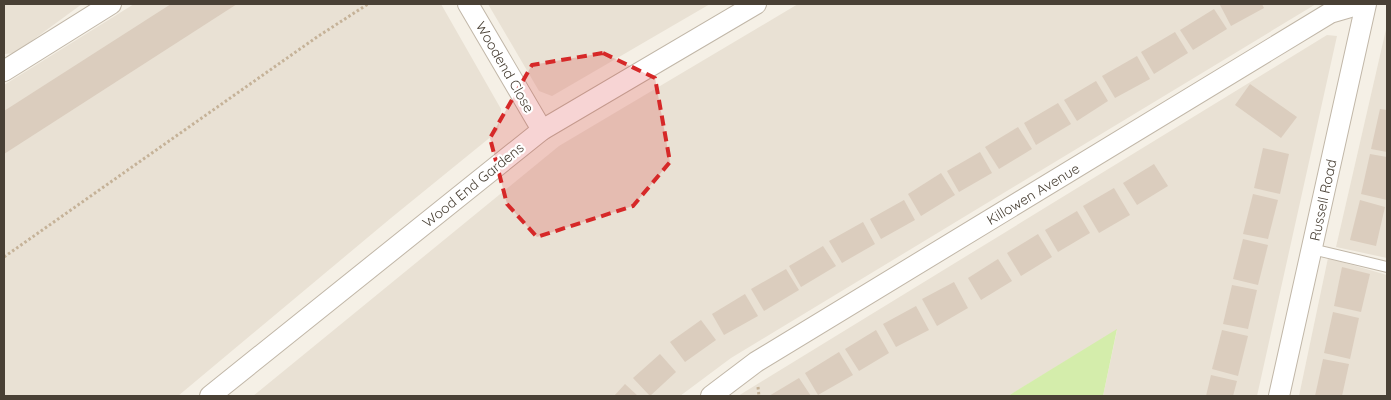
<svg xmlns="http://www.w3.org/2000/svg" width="1391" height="400" viewBox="0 0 1391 400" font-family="Quicksand,sans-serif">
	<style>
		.residential { fill: #e9e1d4 }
		.green { fill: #d4edab }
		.building { fill: #dbcdbe }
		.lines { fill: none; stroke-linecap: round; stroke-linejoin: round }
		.lane-casing { stroke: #c1b7a8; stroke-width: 12 }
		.street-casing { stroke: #c1b7a8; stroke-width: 22 }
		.path { stroke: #c5b298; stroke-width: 3; stroke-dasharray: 2.5 2.5; stroke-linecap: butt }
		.lane { stroke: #fff; stroke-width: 10 }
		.street { stroke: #fff; stroke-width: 20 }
		.marked { fill: #d62828; fill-opacity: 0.2; stroke: #d62828; stroke-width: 4; stroke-dasharray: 10 6; stroke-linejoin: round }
		.labels { text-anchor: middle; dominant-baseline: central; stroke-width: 4.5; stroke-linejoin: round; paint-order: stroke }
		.street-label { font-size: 14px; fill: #494035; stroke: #fff }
	</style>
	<rect width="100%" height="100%" fill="#f5f0e6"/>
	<g class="residential">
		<polygon points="4,4 82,4 15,53 5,54"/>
		<polygon points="134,4 441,4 501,109 498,131 391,218 178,396 4,396 4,85"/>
		<polygon points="488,4 710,4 552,96 539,91"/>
		<polygon points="798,4 1316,4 731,358 680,396 253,396 559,146"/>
		<polygon points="1387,25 1387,258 1336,247"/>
		<polygon points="1327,35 1337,36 1257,396 1103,396 1117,330 1008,396 738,396"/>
		<polygon points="1328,258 1387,275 1387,396 1299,396"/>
	</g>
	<polygon class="green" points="1117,329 1103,396 1008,396"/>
	<g class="building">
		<polygon points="171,4 237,4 4,154 4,111"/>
		<polygon points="1223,4 1262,4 1264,8 1231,26 1220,5"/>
		<polygon points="1214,9 1227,29 1193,50 1180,30"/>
		<polygon points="1175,32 1188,53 1154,74 1141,52"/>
		<polygon points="1137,56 1150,79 1115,98 1102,76"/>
		<polygon points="1096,81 1108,101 1077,121 1064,100"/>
		<polygon points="1250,84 1297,117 1281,138 1235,105"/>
		<polygon points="1058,103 1071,124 1036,145 1024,123"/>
		<polygon points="1380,109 1387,110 1387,152 1371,149"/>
		<polygon points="1018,127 1032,149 999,169 985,147"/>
		<polygon points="1263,148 1289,154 1280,194 1254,188"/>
		<polygon points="980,152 992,173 959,192 947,171"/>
		<polygon points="1370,154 1387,157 1387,200 1361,194"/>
		<polygon points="1154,164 1168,186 1137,205 1123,183"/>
		<polygon points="941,173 955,195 921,216 908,194"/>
		<polygon points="1114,188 1130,215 1099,233 1083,206"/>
		<polygon points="1253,194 1278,200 1268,239 1243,234"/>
		<polygon points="904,200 915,220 881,239 870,219"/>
		<polygon points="1360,200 1385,207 1376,246 1350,240"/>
		<polygon points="1077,211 1090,233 1058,252 1045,230"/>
		<polygon points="863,222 875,244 842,263 829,241"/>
		<polygon points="1038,234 1052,257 1021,276 1007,253"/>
		<polygon points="1243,239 1268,245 1258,285 1233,279"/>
		<polygon points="823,246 836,266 801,287 789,266"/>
		<polygon points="998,259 1012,281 981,300 968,278"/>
		<polygon points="1342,267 1370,274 1361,312 1334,306"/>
		<polygon points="786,269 799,290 764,311 751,289"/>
		<polygon points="954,282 968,308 937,326 922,299"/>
		<polygon points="1232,285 1257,290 1248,329 1223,324"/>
		<polygon points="745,294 758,316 724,335 712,314"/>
		<polygon points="916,306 929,330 896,347 883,324"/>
		<polygon points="1333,312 1359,318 1350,359 1324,353"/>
		<polygon points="701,320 716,340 685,362 670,342"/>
		<polygon points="876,330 889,353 859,371 845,349"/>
		<polygon points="1222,330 1248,336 1238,376 1212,369"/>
		<polygon points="839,352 853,375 818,395 805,373"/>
		<polygon points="660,354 676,372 650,396 633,378"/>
		<polygon points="1323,359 1349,364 1342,396 1315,396"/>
		<polygon points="1211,375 1237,381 1233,396 1206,396"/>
		<polygon points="799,378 811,396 769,396"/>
		<polygon points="625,384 638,396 614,396"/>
	</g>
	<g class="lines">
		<defs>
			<polyline id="lane" points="1312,249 1387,267"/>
			<g id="street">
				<polyline points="468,4 542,130"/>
				<polyline points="4,71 111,4"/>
				<polyline points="210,396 542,130 756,4"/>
				<polyline points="711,396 756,362 1330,13 1361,4"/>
				<polyline points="1279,396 1366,4"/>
			</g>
		</defs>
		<use href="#lane" class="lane-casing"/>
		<use href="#street" class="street-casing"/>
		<g class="path">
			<polyline points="4,257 317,37 368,4"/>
			<polyline points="758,387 759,396"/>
		</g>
		<use href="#lane" class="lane"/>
		<use href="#street" class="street"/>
	</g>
	<path class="marked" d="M 603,53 L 655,78 L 670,162 L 633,206 L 537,237 L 507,204 L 490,138 L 532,65 Z"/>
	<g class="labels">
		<g class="street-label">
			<text transform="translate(505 67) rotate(60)">Woodend Close</text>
			<text transform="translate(473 185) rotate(-39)">Wood End Gardens</text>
			<text transform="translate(1033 194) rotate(-31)">Killowen Avenue</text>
			<text transform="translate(1323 200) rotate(-78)">Russell Road</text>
		</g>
	</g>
	<rect width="1391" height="400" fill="none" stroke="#494035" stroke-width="10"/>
</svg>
